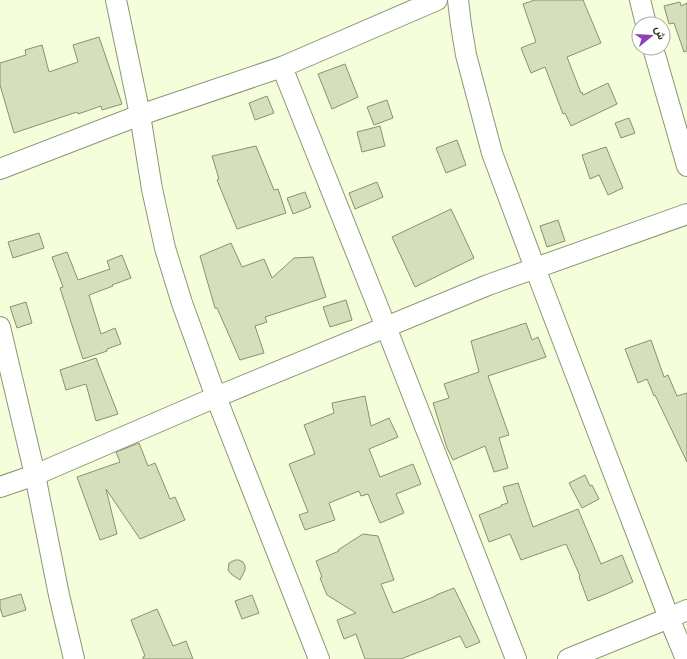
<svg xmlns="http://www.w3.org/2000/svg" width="687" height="659" viewBox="0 0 687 659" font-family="Signika,Vazirmatn,sans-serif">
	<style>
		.building { fill: #d6dfbc; stroke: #899170 }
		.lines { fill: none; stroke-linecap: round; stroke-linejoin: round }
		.minor-casing { stroke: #8d9574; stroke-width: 22 }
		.minor { stroke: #fff; stroke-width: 20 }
	</style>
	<rect width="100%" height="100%" fill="#f4feda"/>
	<g class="building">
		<polygon points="535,0 583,0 601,43 567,57 581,93 582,92 583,95 608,83 617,104 571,126 565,113 563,114 545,67 531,73 521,48 536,42 523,4"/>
		<polygon points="680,2 681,6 687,3 687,51 684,52 674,23 669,24 664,6"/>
		<polygon points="99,37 122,104 102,110 101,106 78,114 77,112 14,133 0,85 0,63 26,55 25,50 42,45 49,72 78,62 73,45"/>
		<polygon points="345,64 358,97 332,109 318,74"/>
		<polygon points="267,96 274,113 255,120 249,103"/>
		<polygon points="387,100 393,118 374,125 367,107"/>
		<polygon points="629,118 635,133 621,138 615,123"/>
		<polygon points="380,126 385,146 362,152 357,132"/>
		<polygon points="457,140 466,165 446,173 436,148"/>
		<polygon points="256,146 274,190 278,189 286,213 237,229 217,180 219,179 212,156"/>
		<polygon points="606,147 623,188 608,195 599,175 590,179 582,155"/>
		<polygon points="377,182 383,197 355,209 349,193"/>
		<polygon points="305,192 311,207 293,214 287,198"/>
		<polygon points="451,209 474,258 415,287 392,237"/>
		<polygon points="558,220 565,241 547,247 540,226"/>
		<polygon points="39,233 44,248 13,258 8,242"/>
		<polygon points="231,243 242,267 264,259 272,278 294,258 313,257 326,297 265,317 267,322 255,326 264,353 240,360 217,308 215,308 200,256"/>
		<polygon points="67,252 78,280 110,269 107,261 122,255 131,278 112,285 113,286 89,295 101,334 115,328 121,344 107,349 107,351 83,359 60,288 63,287 52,257"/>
		<polygon points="346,300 352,320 330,327 323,307"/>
		<polygon points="26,302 32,323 17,328 10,307"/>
		<polygon points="526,323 532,340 538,337 546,357 488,376 509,435 499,438 508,468 494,472 485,446 453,460 447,448 433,403 449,398 444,384 479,372 471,341"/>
		<polygon points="651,340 664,377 668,375 677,396 687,393 687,462 655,395 654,396 647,379 638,383 625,349"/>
		<polygon points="96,358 118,414 96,421 86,384 66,390 60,370"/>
		<polygon points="365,396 371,426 389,418 398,437 369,449 380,477 413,464 421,484 396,494 404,513 380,523 368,494 361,496 359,491 329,503 335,520 305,530 299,515 308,512 289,464 315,454 304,425 334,413 332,403"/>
		<polygon points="139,443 148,466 155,463 170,499 175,497 185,520 140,539 106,489 117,534 100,540 77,477 120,462 116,452"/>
		<polygon points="585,475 590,486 592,485 599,499 582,508 569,483"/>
		<polygon points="518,483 533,527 578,509 601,564 622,555 633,582 606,594 588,601 579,577 580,576 566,544 521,560 510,534 489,542 479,515 502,506 501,505 508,503 503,487"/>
		<polygon points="363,534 378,536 394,580 381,584 393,613 436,596 436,595 454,588 480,642 466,648 460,636 401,659 365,659 356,634 344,639 337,620 356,613 327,595 320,578 322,577 316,561 339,551 338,550"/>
		<polygon points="235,560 239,560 243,562 245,566 245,570 240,580 231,574 228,570 229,563"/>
		<polygon points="21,594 26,610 3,617 0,608 0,600"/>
		<polygon points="252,595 259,613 242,619 235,601"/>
		<polygon points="157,609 173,646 186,641 193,659 143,659 143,657 145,656 131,620"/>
	</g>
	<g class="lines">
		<defs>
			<g id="minor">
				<polyline points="116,0 140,115 152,189 165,248 182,303 216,397 319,659"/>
				<polyline points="458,0 461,25 466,55 492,153 535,268 669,618 686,659"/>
				<polyline points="640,0 646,24"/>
				<polyline points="653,48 687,166"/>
				<polyline points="282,67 386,327 516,659"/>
				<polyline points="0,169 140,115 282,67 437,0"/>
				<polyline points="0,327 35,475 59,595 74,659"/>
				<polyline points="0,487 35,475 216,397 488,285 687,214"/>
				<polyline points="568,659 669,618 687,610"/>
			</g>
		</defs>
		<use href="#minor" class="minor-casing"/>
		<use href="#minor" class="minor"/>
	</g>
	<g transform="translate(651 36) rotate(72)"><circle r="19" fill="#ffffff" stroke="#acada8"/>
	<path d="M0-3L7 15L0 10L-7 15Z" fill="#8b42b5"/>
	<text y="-6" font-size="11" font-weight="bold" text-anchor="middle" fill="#2f3225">ش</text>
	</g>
</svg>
